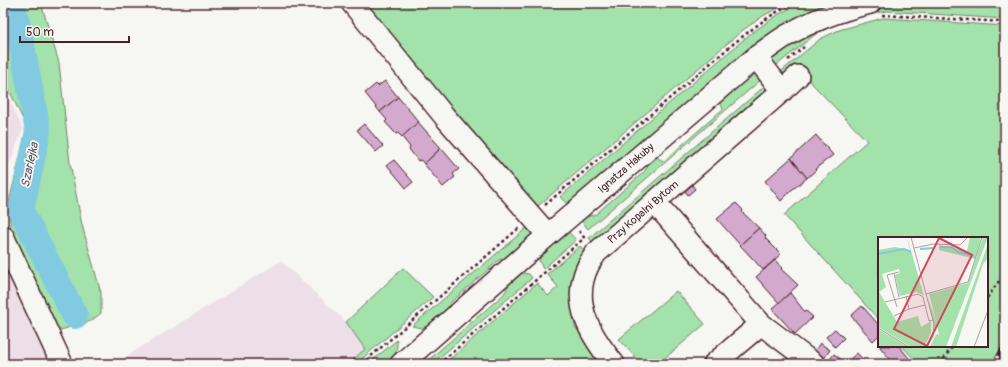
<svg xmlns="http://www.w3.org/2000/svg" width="1008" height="367" viewBox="0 0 1008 367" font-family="Pangolin,sans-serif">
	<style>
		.built { fill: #ecdfe7 }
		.green { fill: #a3e2aa; stroke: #76806a }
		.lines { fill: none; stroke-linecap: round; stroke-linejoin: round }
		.river { stroke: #81cae2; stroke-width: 26 }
		.building { fill: #d3a9ce; stroke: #4a1f2b }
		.minor-casing { stroke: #4a1f2b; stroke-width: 24 }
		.path { stroke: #4a1f2b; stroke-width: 2.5; stroke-dasharray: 3 3; stroke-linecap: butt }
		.minor { stroke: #f6f6f2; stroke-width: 21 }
		.rail-casing { stroke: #4a1f2b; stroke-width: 4.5 }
		.rail { stroke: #f6f6f2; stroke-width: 3; stroke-dasharray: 9; stroke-linecap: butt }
		.labels { text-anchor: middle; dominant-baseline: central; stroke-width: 3.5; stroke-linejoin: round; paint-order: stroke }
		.street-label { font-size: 11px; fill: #4a1f2b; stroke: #f6f6f2 }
		.water-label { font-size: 12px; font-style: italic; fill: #5a5262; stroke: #f6f6f2 }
		.inset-river { fill: none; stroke: #81cae2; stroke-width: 2 }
		.inset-road { fill: none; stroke: #b1a0a2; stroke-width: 1 }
		.view { fill: #d1495b; fill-opacity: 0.15; stroke: #d1495b; stroke-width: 2 }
		.inset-edge { fill: none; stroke: #4a1f2b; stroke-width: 2 }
	</style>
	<rect width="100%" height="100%" fill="#f6f6f2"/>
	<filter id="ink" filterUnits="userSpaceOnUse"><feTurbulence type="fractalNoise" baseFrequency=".025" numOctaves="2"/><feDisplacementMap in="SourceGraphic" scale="8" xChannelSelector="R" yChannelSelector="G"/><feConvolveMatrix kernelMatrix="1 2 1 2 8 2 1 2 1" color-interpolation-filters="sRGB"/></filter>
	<g filter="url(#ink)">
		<g class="built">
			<polygon points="3,86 23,129 3,180"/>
			<polygon points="3,235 54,364 3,364"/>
			<polygon points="281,261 346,322 366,349 348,364 128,364 124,358"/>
		</g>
		<g class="green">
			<polygon points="3,3 41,3 59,63 70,163 82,225 101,293 101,313 91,321 54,332 11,229 8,206 27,128 3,77"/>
			<polygon points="363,3 787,3 763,16 743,30 538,206 486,155"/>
			<polygon points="800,3 833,3 570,207 560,197 750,34 779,14"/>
			<polygon points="923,3 1005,8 1005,19 887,11 865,15 837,24 817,33 773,68 771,62 776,53 803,35 847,16 888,6"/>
			<polygon points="883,18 1005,26 1005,364 919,364 902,346 987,346 987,238 879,238 879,320 784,215 867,141 798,69 788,77 777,75 820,39 839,30"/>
			<polygon points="756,72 763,78 588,229 580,219 596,214 645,171 651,158 655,156 663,161 665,160 723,109 720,102 720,98 749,73"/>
			<polygon points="767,84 769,88 595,245 589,238"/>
			<polygon points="530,225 532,236 513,257 499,260 450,303 445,316 433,324 422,328 412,326"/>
			<polygon points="567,230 576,240 543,269 539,260 543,252"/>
			<polygon points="580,246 587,253 572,304 575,327 607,364 444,364 537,283 548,296 558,287 547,274"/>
			<polygon points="403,268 433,297 356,364 348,364 365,349 346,322"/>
			<path d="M 522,273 L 529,274 L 532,278 L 432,364 L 424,364 L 504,294 C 509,285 511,275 522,273 Z"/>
			<polygon points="676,291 705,324 658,364 641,364 619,339"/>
			<path d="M 397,340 C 398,349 394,357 389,364 L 368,364 Z"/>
		</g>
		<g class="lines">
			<polyline class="river" points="12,3 19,30 38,131 21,211 75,316"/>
		</g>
		<g class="building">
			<polygon points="385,81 398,97 380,112 365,93 376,84 378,86"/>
			<polygon points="398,97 419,122 402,137 398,133 396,134 385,122 387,120 380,112"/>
			<polygon points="418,122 441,148 424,164 421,160 418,161 409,149 410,147 402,137"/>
			<polygon points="364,124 383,146 376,152 357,130"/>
			<polygon points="816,135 833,155 815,169 816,170 807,178 791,158"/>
			<polygon points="441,148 459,169 453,174 455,177 443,187 424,164"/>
			<polygon points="791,158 807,178 789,192 789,193 781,201 765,181"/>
			<polygon points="394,160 413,182 406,188 387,165"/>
			<polygon points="692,185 695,189 688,195 685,191"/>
			<polygon points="736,203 743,210 742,212 759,228 740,245 717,219"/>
			<polygon points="759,228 766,236 765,238 781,254 763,270 740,245"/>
			<polygon points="775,260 782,268 781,269 798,285 779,303 756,277"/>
			<polygon points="790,293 805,312 806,311 813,317 795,334 772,309"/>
			<polygon points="862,306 879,325 879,335 873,341 851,316"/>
			<polygon points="835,329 844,338 835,347 826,337"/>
			<polygon points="820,343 830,350 823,360 813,353"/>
			<polygon points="880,346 899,346 914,364 894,364 880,347"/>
			<polygon points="857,353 867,364 850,364 848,361"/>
			<polygon points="834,354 847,364 827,363"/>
		</g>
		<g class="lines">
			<defs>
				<g id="minor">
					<polyline points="352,3 445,117 548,235"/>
					<polyline points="782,91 798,76"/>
					<polyline points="654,202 761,324 714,364"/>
					<polyline points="3,236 62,364"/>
					<polyline points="761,324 814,364"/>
					<path d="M 401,364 L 548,235 L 756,57 C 766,50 776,42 786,36 C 812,20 841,10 870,3"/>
					<path d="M 614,364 C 591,336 570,303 588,266 C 590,261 594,257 596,253 L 782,91 L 756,57"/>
				</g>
			</defs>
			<use href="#minor" class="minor-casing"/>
			<g class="path">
				<polyline points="882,15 1005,22"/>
				<polyline points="788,60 804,47"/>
				<path d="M 545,205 L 733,44 C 752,29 771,14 793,3"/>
				<polyline points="579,231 586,240"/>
				<polyline points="987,298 1005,273"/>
				<polyline points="362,364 519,228"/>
				<polyline points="439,364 582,240"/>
				<polyline points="940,364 953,346"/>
			</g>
			<use href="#minor" class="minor"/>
			<defs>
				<polyline id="rail" points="994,364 1005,345"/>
			</defs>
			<use href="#rail" class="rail-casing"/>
			<use href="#rail" class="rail"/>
		</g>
	</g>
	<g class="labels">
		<g class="street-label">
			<text transform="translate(626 168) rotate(-41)">Ignatza Hakuby</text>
			<text transform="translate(643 212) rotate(-41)">Przy Kopalni Bytom</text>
		</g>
		<g class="water-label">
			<text transform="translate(30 165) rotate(-78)">Szarlejka</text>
		</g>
	</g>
	<g transform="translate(878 237)">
		<rect width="110" height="110" fill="#f6f6f2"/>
		<path d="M 29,0 L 46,59 L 39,55 L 22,59 L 17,38 L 22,36 L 21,32 L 4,37 L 8,50 L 1,55 L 19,85 L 40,79 L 43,90 L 53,84 L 53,96 L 46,110 L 33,110 L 0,90 L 0,13 L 17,10 L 32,13 ZM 92,0 L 103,0 L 97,22 L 61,13 L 61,8 L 89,14 ZM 105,0 L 110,0 L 68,110 L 52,110 L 58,97 L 61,98 L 59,88 L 57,95 L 50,60 L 59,87 L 51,57 L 90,46 ZM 110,7 L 110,21 L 105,27 L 78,110 L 73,110 ZM 0,92 L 30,110 L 0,110 Z" fill="#a3e2aa"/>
		<path class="inset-river" d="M 62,10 L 74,10 L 80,15 L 97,19M 42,12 L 55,11M 0,17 L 26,12 L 33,15"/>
		<path class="inset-road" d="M 33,0 L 56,87 L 55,99 L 49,110M 36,11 L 55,7 L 82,8 L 90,0M 16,36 L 21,60M 48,57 L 90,45 L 104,0M 28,59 L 31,72 L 47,68M 7,65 L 40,57 L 45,60 L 51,84 L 55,83M 19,70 L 9,38 L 21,35M 16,79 L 31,72M 0,91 L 31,110M 96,110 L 110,73"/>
		<path class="view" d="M 61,1 L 94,18 L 49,109 L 16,92 Z"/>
		<rect width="110" height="110" class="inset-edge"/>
	</g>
	<rect width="1008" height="367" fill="none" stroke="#f6f6f2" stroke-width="16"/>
	<rect x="8" y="8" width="992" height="351" fill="none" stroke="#4a1f2b" stroke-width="1.5" filter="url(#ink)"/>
	<path d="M20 36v6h109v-6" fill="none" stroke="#4a1f2b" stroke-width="2"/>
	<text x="26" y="36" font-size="12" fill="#4a1f2b" stroke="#f6f6f2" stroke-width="3" paint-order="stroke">50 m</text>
</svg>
